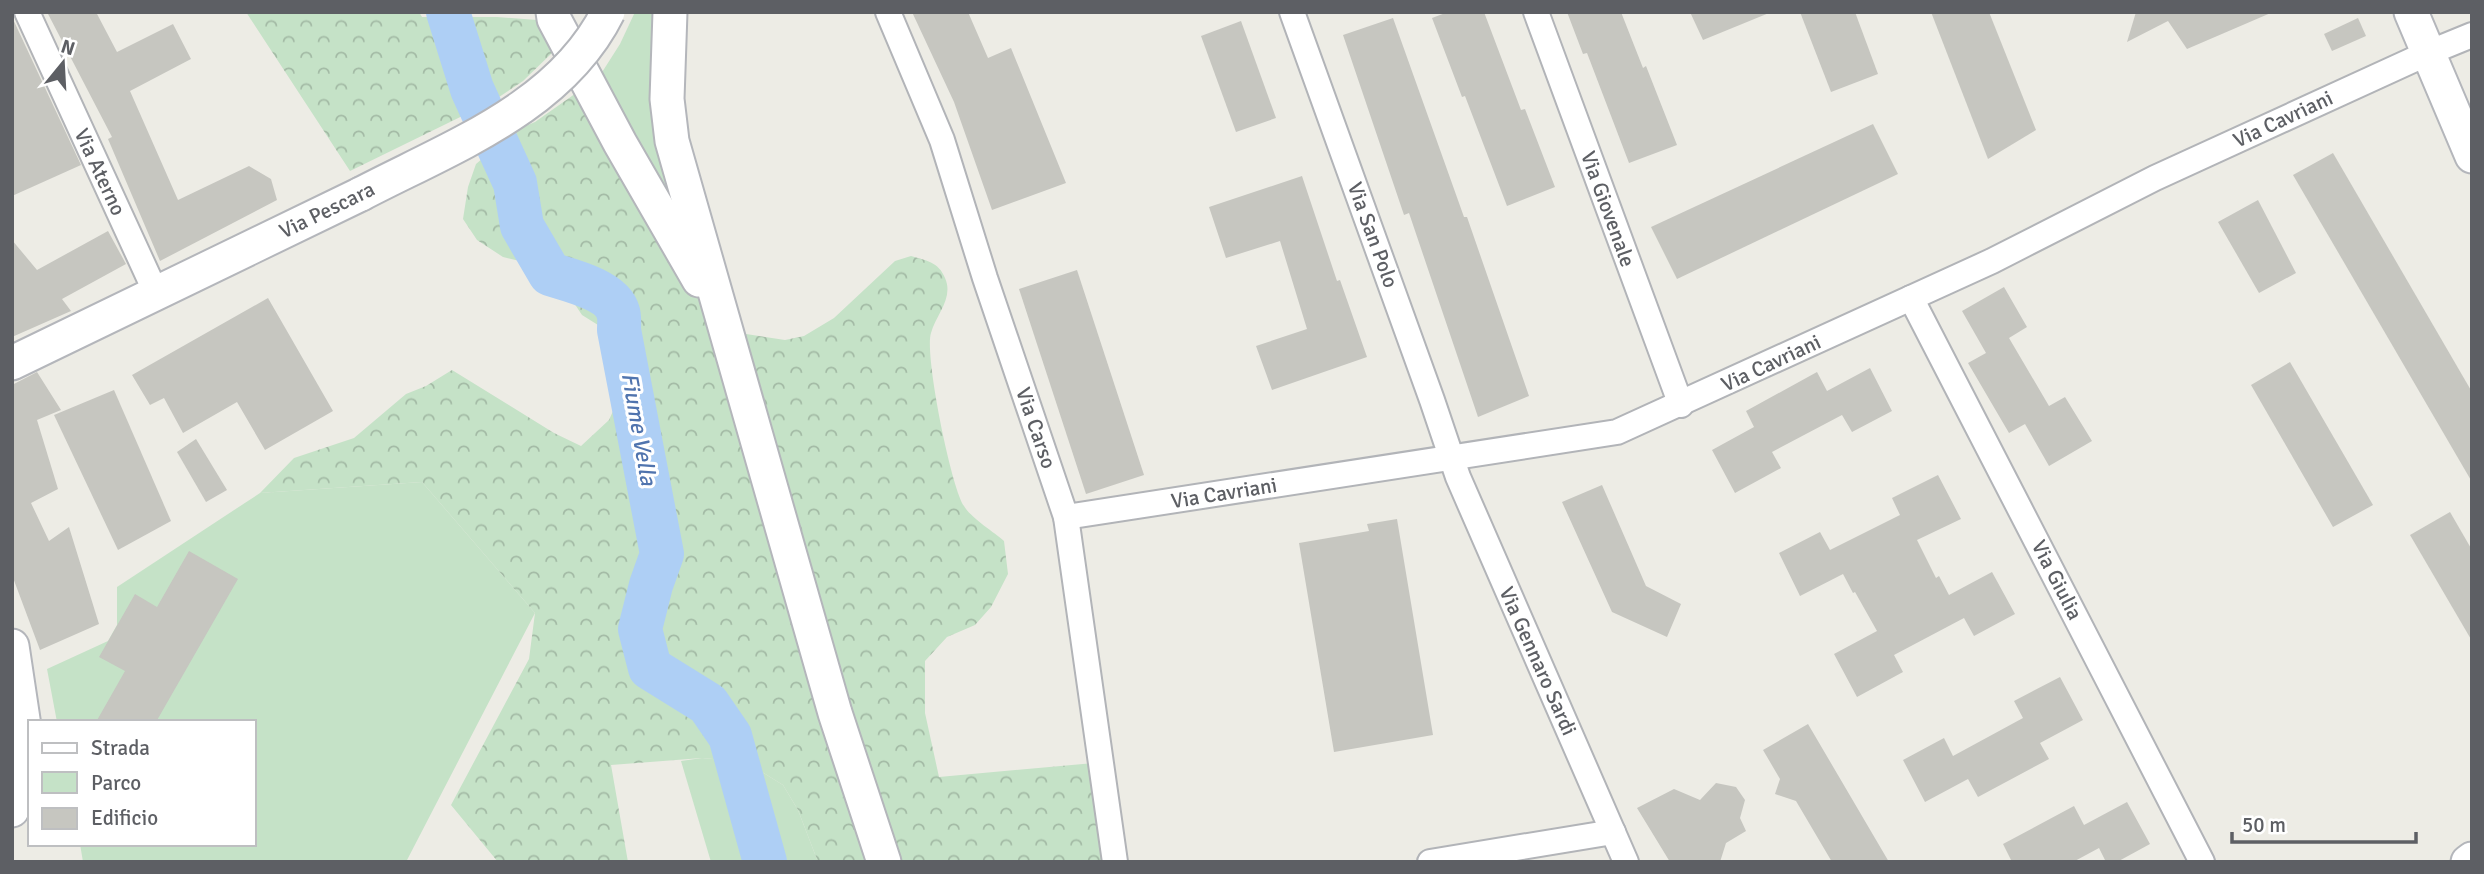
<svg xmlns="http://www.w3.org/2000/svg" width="2484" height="874" viewBox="0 0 2484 874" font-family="Signika,sans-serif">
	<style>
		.green { fill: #c5e2c7 }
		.forest { fill: url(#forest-crowns) }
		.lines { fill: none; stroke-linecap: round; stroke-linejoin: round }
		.river { stroke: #aecff5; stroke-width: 44 }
		.building { fill: #c6c6c0 }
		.street-casing { stroke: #b2b4b8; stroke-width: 28 }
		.secondary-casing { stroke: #b4b6bb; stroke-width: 37 }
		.street { stroke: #fff; stroke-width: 24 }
		.secondary { stroke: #fff; stroke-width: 33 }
		.secondary-bridge-casing { stroke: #b4b6bb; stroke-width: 37; stroke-linecap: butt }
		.secondary-bridge { stroke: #fff; stroke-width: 33 }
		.labels { text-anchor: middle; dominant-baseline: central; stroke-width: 6; stroke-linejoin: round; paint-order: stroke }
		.street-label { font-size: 21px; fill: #5d5f64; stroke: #fff }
		.water-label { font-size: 23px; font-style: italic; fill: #5074ae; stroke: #fff }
	</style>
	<defs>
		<pattern id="forest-crowns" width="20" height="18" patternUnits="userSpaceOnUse" patternTransform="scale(1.75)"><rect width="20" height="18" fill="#c5e2c7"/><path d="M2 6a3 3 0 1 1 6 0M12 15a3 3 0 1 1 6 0" fill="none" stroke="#a3baa5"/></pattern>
	</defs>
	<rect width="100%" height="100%" fill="#edece5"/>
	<g class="green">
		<polygon points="635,12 663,12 697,254 599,77 620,44"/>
		<polygon points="422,482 535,613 406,862 83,862 80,844 254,844 254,722 57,722 47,669 108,641 117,625 117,587 260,493"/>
		<polygon points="702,758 746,762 783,785 798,810 818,862 711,862 681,761"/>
	</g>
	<g class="forest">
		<polygon points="246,12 419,12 422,17 497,17 537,20 552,53 523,81 493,101 350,171"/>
		<polygon points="579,91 690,281 719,340 876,862 818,862 798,810 783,785 746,762 702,758 611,765 628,862 498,862 451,805 529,659 535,613 422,482 260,493 294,458 354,438 406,394 426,386 452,370 554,433 581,446 609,420 618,400 615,350 598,325 582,315 570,297 567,272 503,257 477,240 463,219 468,187 476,164 516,130 535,122"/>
		<path d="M 911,256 C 925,260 939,262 945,278 C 954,298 936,315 931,333 C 924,353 951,487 964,506 C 971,518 994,532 1004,541 L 1008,574 L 991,607 L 975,625 L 947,637 L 925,661 L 925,713 L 939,777 L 1094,763 L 1111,862 L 893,862 L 733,332 L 785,340 L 804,336 L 834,318 L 895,261 Z"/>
	</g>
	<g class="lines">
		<path class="river" d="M 448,12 L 472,89 L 515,183 L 522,226 L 550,274 C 569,280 612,290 618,312 C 620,317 619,325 619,330 L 662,554 L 651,585 L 640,629 L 650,668 L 708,704 L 730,736 L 765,862"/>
	</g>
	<g class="building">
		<polygon points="47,12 96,12 117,52 173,24 191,59 130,91 178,200 249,166 271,179 277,200 160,261 108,139 112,137"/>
		<polygon points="912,12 968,12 988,58 1011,48 1066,183 992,210 954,102"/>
		<polygon points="1448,12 1484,12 1521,110 1525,109 1555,187 1507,206 1465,96 1462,97 1432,18"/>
		<polygon points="1567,12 1621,12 1643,68 1646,66 1677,145 1629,163 1587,53 1583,54"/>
		<polygon points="1690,12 1769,12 1769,13 1703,40"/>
		<polygon points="1800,12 1855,12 1878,74 1831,92"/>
		<polygon points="1931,12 1989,12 2036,130 1988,159"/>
		<polygon points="2136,12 2273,12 2187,49 2168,21 2127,42"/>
		<polygon points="12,17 81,165 12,196"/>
		<polygon points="1393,18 1464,217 1467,217 1529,396 1478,417 1409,213 1404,215 1343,35"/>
		<polygon points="2358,18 2366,36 2332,51 2324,34"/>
		<polygon points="1241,21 1276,118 1236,132 1201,36"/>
		<polygon points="1873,124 1898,174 1677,279 1651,227"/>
		<polygon points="2333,153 2472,392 2472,482 2293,175"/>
		<polygon points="1302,176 1337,281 1340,280 1367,357 1272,390 1256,346 1307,329 1280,241 1226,258 1209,207"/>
		<polygon points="2258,200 2296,273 2259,293 2218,222"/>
		<polygon points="108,231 126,264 62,299 71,311 12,337 12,240 37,270"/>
		<polygon points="1077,270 1144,475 1086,494 1019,289"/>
		<polygon points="2004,287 2027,327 2009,338 2049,406 2065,397 2092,441 2049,466 2025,424 2009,433 1968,363 1986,353 1962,311"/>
		<polygon points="268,298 333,411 265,450 237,402 183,433 164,398 150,405 132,375"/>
		<polygon points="2290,362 2373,505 2333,527 2251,385"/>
		<polygon points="1870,368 1892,411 1852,432 1842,415 1772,452 1781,468 1735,493 1712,450 1754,427 1746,411 1817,372 1827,391"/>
		<polygon points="37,372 61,410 37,420 58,489 31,503 49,541 69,527 99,624 40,650 12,575 12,385"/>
		<polygon points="114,390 171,521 118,550 54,415"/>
		<polygon points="196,439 227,490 206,502 177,452"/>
		<polygon points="1938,475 1961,519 1917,540 1936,578 1939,576 1949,595 1992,572 2015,614 1974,636 1964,618 1894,655 1903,672 1857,697 1834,654 1877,631 1855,592 1853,593 1843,574 1800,596 1779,553 1820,532 1830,550 1900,515 1892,498"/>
		<polygon points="1602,485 1646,586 1681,604 1667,637 1612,612 1562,502"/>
		<polygon points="2450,512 2472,550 2472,641 2410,535"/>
		<polygon points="1397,519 1433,735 1334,752 1299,543 1369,531 1367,524"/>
		<polygon points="189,551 238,579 156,722 96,722 125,671 99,657 135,594 157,607"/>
		<polygon points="2060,677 2083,720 2040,743 2049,759 1978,797 1968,779 1925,802 1903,760 1944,738 1953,756 2023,718 2014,701"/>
		<polygon points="1808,724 1889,862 1832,862 1796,801 1775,794 1780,779 1763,750"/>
		<polygon points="1716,783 1736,787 1745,800 1740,818 1746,831 1726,843 1720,862 1670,862 1637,808 1674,789 1700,800"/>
		<polygon points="2127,802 2150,844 2117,862 2106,862 2099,848 2073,862 2012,862 2003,844 2074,806 2084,825"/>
	</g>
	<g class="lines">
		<defs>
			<g id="street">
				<polyline points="27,12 156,293"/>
				<polyline points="888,12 942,140 985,278 1066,517 1115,862"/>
				<polyline points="1292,12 1432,400 1458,477 1626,862"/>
				<polyline points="1536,12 1681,405"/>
				<polyline points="1911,298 2202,862"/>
				<polyline points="1066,517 1617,432 1992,261 2155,178 2428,53 2472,35"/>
				<polyline points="1430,862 1613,832"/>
			</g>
			<g id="secondary">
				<polyline points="553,12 554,19 620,143 699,280"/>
				<polyline points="670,12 667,99 672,141 835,713 884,862"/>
				<polyline points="2411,12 2472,156"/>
				<polyline points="12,363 361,194"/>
				<polyline points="12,646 27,746 12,810"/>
				<polyline points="2468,862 2472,859"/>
			</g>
		</defs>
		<use href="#street" class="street-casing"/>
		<use href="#secondary" class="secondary-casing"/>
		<use href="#street" class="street"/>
		<use href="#secondary" class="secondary"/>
		<defs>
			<path id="secondary-bridge" d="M 361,194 C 451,147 561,107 608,12"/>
		</defs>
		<use href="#secondary-bridge" class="secondary-bridge-casing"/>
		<use href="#secondary-bridge" class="secondary-bridge"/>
	</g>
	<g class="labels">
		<g class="street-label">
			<text transform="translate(2283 119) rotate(-25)">Via Cavriani</text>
			<text transform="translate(100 172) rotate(65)">Via Aterno</text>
			<text transform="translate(1608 209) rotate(70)">Via Giovenale</text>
			<text transform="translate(327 210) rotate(-26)">Via Pescara</text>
			<text transform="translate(1373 235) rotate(70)">Via San Polo</text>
			<text transform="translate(1771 363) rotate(-25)">Via Cavriani</text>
			<text transform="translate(1036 428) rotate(71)">Via Carso</text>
			<text transform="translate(1224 493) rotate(-9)">Via Cavriani</text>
			<text transform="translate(2057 580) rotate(63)">Via Giulia</text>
			<text transform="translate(1538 661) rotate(66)">Via Gennaro Sardi</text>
		</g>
		<g class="water-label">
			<text transform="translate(639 429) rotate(80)">Fiume Vella</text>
		</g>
	</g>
	<rect width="2484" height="874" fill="none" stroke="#5d5f64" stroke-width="28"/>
	<rect x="28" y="720" width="228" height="126" fill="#ffffff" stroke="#bebfc1" stroke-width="2"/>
	<rect x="42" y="743" width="35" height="10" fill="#ffffff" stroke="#bebfc1" stroke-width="2"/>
	<text x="91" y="755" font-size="21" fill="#5d5f64">Strada</text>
	<rect x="42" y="772" width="35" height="21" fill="#c5e2c7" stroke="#bebfc1" stroke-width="2"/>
	<text x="91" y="790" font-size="21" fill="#5d5f64">Parco</text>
	<rect x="42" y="808" width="35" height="21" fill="#c6c6c0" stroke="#bebfc1" stroke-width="2"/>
	<text x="91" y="825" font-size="21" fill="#5d5f64">Edificio</text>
	<g transform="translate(63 63) rotate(18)" stroke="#ffffff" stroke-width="5" paint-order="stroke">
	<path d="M0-5L12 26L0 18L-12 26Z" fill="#5d5f64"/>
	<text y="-10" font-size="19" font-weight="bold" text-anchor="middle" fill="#5d5f64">N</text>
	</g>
	<path d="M2232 832v10h184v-10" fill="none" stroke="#5d5f64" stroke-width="3.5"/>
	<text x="2242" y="832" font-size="21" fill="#5d5f64" stroke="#ffffff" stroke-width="5" paint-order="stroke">50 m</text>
</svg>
